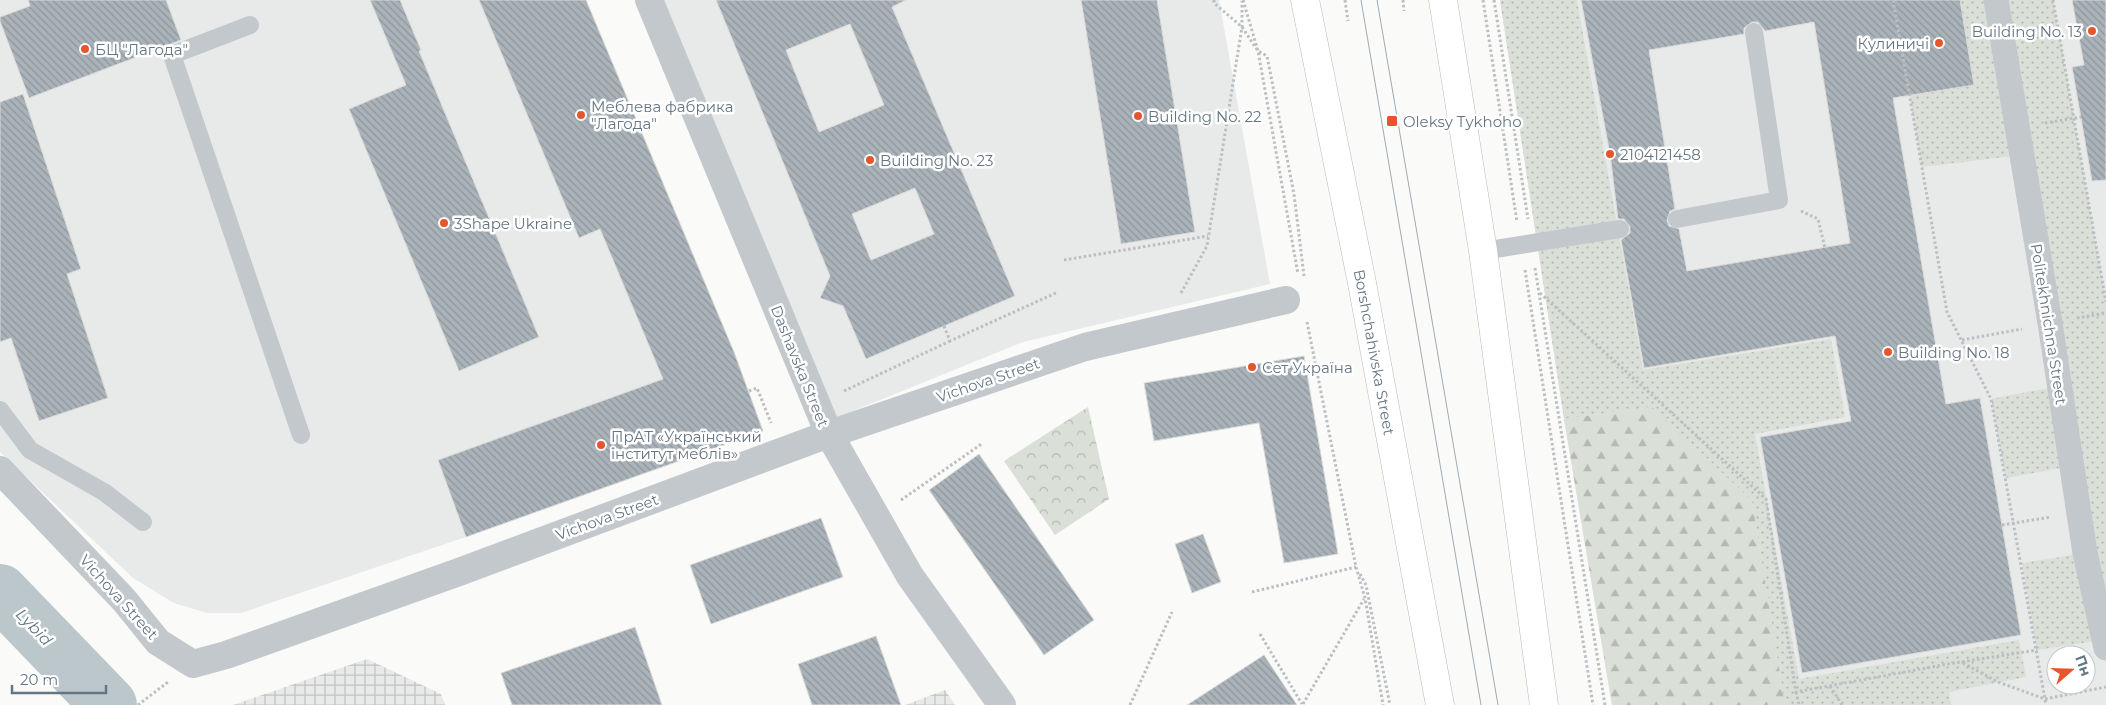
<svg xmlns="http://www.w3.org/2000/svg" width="2106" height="705" viewBox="0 0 2106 705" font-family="Montserrat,sans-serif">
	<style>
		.built { fill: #e8e9e9; fill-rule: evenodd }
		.industrial { fill: url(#industrial-grid) }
		.grass { fill: url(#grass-dots) }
		.forest { fill: url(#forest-firs) }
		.park { fill: url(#park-crowns) }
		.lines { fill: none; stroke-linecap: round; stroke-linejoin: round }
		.river { stroke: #bbc7cb; stroke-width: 56 }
		.building { fill: url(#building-back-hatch); stroke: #dcdcda; fill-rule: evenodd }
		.primary-casing { stroke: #b5babe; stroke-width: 29 }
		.path { stroke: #bbbfc2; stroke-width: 3; stroke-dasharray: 2.5 2.5; stroke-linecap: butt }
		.service { stroke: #c3c8cc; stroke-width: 18 }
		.pedestrian { stroke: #c3c8cc; stroke-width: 25 }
		.minor { stroke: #c3c8cc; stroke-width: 28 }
		.primary { stroke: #fff; stroke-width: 28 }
		.tram { stroke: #a2aab0; stroke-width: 1 }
		.poi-dot { fill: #e4572e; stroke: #fff; stroke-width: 2 }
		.labels { text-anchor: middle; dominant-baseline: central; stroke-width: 5; stroke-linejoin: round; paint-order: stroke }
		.poi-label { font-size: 15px; fill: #657683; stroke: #fff; text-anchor: start }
		.street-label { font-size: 15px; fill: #657683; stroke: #fff }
		.water-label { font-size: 16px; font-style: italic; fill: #60757c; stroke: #fff }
	</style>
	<defs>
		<pattern id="industrial-grid" width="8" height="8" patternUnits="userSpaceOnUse" patternTransform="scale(1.25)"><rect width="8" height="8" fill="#e8e9e9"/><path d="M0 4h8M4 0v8" fill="none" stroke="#c0c1c2"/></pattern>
		<pattern id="grass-dots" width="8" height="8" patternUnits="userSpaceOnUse" patternTransform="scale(1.25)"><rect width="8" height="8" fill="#dadfd7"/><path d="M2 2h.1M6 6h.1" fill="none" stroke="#b4b9b4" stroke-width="1.8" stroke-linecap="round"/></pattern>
		<pattern id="forest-firs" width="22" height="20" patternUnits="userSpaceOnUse" patternTransform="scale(1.25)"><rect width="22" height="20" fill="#dadfd7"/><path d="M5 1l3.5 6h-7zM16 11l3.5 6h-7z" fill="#b4b9b4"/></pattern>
		<pattern id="park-crowns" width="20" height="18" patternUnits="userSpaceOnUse" patternTransform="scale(1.25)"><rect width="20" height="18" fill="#dadfd7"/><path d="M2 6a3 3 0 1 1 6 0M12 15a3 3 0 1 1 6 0" fill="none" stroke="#b4b9b4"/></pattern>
		<pattern id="building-back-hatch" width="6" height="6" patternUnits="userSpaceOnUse" patternTransform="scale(1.25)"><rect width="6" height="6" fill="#aab3b9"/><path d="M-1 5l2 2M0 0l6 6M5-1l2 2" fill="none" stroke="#8e969c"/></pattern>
	</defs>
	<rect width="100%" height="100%" fill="#fafaf8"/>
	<g class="built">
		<polygon points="0,0 586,0 734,352 763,431 466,537 241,613 207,613 174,603 133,578 0,452"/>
		<polygon points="657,0 1219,0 1270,284 1023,342 831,420"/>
		<path d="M 1500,0 L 2106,0 L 2106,705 L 1612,705 L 1564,419 ZM 2056,655 L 2086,655 L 2086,685 L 2056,685 Z"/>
	</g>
	<g class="industrial">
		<polygon points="367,659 441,694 445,705 233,705"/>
		<polygon points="945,690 955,705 905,705"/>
	</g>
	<g class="grass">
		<polygon points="1500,0 1577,0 1643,370 1831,339 1845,417 1755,434 1799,679 2019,640 2026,677 1949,692 1951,705 1785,705 1752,501 1652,407 1564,419"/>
		<polygon points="1893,0 2053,0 2106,302 2106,648 2103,640 2037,650 2022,563 2085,553 2072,466 2006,478 1991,399 2059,386 2021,155 1922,167"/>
	</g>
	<polygon class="forest" points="1652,407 1752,501 1785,705 1612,705 1564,419"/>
	<polygon class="park" points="1088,407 1109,499 1055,535 1004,461"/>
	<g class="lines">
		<polyline class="river" points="0,592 109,705"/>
	</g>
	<g class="building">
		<polygon points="28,0 166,0 181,40 29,98 0,21 0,17 30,6"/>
		<polygon points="370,0 400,0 421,50 419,51 539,337 459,371 349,109 406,85"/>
		<polygon points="479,0 586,0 734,352 763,431 466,537 438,460 663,379 600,229 579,238"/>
		<path d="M 716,0 L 906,0 L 892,7 L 1015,296 L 866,359 L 843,306 L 820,298 L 830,276 ZM 850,24 L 884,105 L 819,132 L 786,50 ZM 915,188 L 934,234 L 871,260 L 852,214 Z"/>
		<polygon points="1081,0 1157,0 1195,232 1121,244"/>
		<path d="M 1581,0 L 1960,0 L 1974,85 L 1893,98 L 1946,404 L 1980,398 L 2021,635 L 1802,673 L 1760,437 L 1851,421 L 1835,336 L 1644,368 L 1621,240 L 1630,233 L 1630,227 L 1624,219 L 1618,219 L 1610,154 ZM 1752,22 L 1758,22 L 1765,31 L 1814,22 L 1850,243 L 1687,271 L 1679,229 L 1669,226 L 1667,220 L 1670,211 L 1675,209 L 1649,50 L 1744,34 L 1744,28 Z"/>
		<polygon points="2072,0 2106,0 2106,180 2092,181 2072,67 2084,65"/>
		<polygon points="23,94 81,269 67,274 108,398 39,421 11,338 0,342 0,102"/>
		<polygon points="1304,356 1338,554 1284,563 1259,423 1154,441 1144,383"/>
		<polygon points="979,454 1094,620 1044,655 929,490"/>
		<polygon points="821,518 843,577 711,624 690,565"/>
		<polygon points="1203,534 1221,582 1192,593 1175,544"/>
		<polygon points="635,627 662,705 512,705 501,673"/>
		<polygon points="876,636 901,705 812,705 798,664"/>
		<polygon points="1264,655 1297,705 1187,705"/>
	</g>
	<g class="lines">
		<defs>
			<g id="primary">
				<path id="s1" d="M 1305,0 L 1362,283 L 1440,705"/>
				<polyline points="1443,0 1483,251 1544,705"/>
			</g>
		</defs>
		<use href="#primary" class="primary-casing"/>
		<g class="path">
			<polyline points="1214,0 1214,3 1242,27 1258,51 1267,56 1294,194 1304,276"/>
			<polyline points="1243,0 1258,51 1298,274"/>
			<polyline points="1345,0 1348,21"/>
			<polyline points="1403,0 1404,11"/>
			<polyline points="1483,0 1517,222"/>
			<polyline points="1494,0 1528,219"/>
			<polyline points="1893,0 1947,312 1991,399 2046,705"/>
			<polyline points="2053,0 2106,302"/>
			<polyline points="2045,123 2081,117"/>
			<polyline points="1801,211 1818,219 1825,248"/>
			<polyline points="1064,260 1208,236"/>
			<polyline points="1535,268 1605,705"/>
			<polyline points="1525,270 1593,705"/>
			<polyline points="1181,293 1207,246 1242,27 1242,1"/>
			<polyline points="1540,293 1766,499 1796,692 1948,664 2037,650"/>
			<polyline points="2077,318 2106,313"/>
			<polyline points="1307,322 1356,567 1365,598 1383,705"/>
			<polyline points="944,326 950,341 1058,292"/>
			<polyline points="1962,340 2022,329"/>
			<polyline points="749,391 757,388 771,423"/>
			<polyline points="844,391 950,341"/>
			<polyline points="901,500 983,443"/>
			<polyline points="2002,525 2051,517"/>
			<polyline points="1360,574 1366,585 1390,705"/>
			<polyline points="1252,592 1356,567"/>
			<polyline points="1260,634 1302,704"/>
			<polyline points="1963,663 1998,682 2045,699 2106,687"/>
			<polyline points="1830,686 1842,705"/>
			<polyline points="1796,692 1799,705"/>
			<polyline points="1303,704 1364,599"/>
			<polyline points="138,705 168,682"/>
			<polyline points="1130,705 1172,612"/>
		</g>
		<g class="service">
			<polyline points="250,25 172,55 301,435"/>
			<polyline points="1677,219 1779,200 1754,32"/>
			<polyline points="1483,251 1620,229"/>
			<polyline points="0,410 30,450 104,492 143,522"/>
		</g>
		<polyline class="pedestrian" points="1996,0 2050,323 2085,553 2106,648"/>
		<g class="minor">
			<polyline points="649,0 829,434 910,576 1002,705"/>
			<polyline points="0,470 124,600 158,642 193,664 226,655 459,572 818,438 1085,347 1286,300"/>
		</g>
		<use href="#primary" class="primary"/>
		<g class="tram">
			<polyline points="1361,0 1481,705"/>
			<polyline points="1377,0 1498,705"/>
		</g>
	</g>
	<g class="poi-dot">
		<circle cx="2092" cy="31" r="5"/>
		<circle cx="1939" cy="43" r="5"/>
		<circle cx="85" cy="49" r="5"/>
		<circle cx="581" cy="115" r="5"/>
		<circle cx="1138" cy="116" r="5"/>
		<rect x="1386" y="115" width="12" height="12" rx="2.5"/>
		<circle cx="1610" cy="154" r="5"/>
		<circle cx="870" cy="160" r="5"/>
		<circle cx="444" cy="223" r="5"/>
		<circle cx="1888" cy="352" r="5"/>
		<circle cx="1252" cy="367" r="5"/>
		<circle cx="601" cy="445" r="5"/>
	</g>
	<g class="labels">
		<g class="poi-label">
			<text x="2082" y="31" text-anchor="end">Building No. 13</text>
			<text x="1929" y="43" text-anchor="end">Кулиничі</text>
			<text x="95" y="49">БЦ "Лагода"</text>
			<text x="591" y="106">Меблева фабрика<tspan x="591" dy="17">"Лагода"</tspan></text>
			<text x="1148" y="116">Building No. 22</text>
			<text x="1403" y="121">Oleksy Tykhoho</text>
			<text x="1620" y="154">2104121458</text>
			<text x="880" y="160">Building No. 23</text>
			<text x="454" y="223">3Shape Ukraine</text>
			<text x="1898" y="352">Building No. 18</text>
			<text x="1262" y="367">Сет Україна</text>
			<text x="611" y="436">ПрАТ «Український<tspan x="611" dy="17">інститут меблів»</tspan></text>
		</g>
		<g class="street-label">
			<text transform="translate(2049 324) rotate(81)">Politekhnichna Street</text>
			<text stroke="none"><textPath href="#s1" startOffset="359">Borshchahivska Street</textPath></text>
			<text transform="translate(800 366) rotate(68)">Dashavska Street</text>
			<text transform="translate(988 380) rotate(-19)">Vichova Street</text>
			<text transform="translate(607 517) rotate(-20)">Vichova Street</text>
			<text transform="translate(119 597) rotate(48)">Vichova Street</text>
		</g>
		<g class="water-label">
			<text transform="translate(34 627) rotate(46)">Lybid</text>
		</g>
	</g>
	<g transform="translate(2071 670) rotate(70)"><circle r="24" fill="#ffffff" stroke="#c1c8cd"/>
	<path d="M0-4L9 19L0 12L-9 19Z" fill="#e4572e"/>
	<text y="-8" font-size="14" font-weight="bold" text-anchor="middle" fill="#657683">Пн</text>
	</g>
	<path d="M12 685v8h94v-8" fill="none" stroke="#657683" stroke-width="2.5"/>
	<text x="20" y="685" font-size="15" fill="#657683" stroke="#ffffff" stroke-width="4" paint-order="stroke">20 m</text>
</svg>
